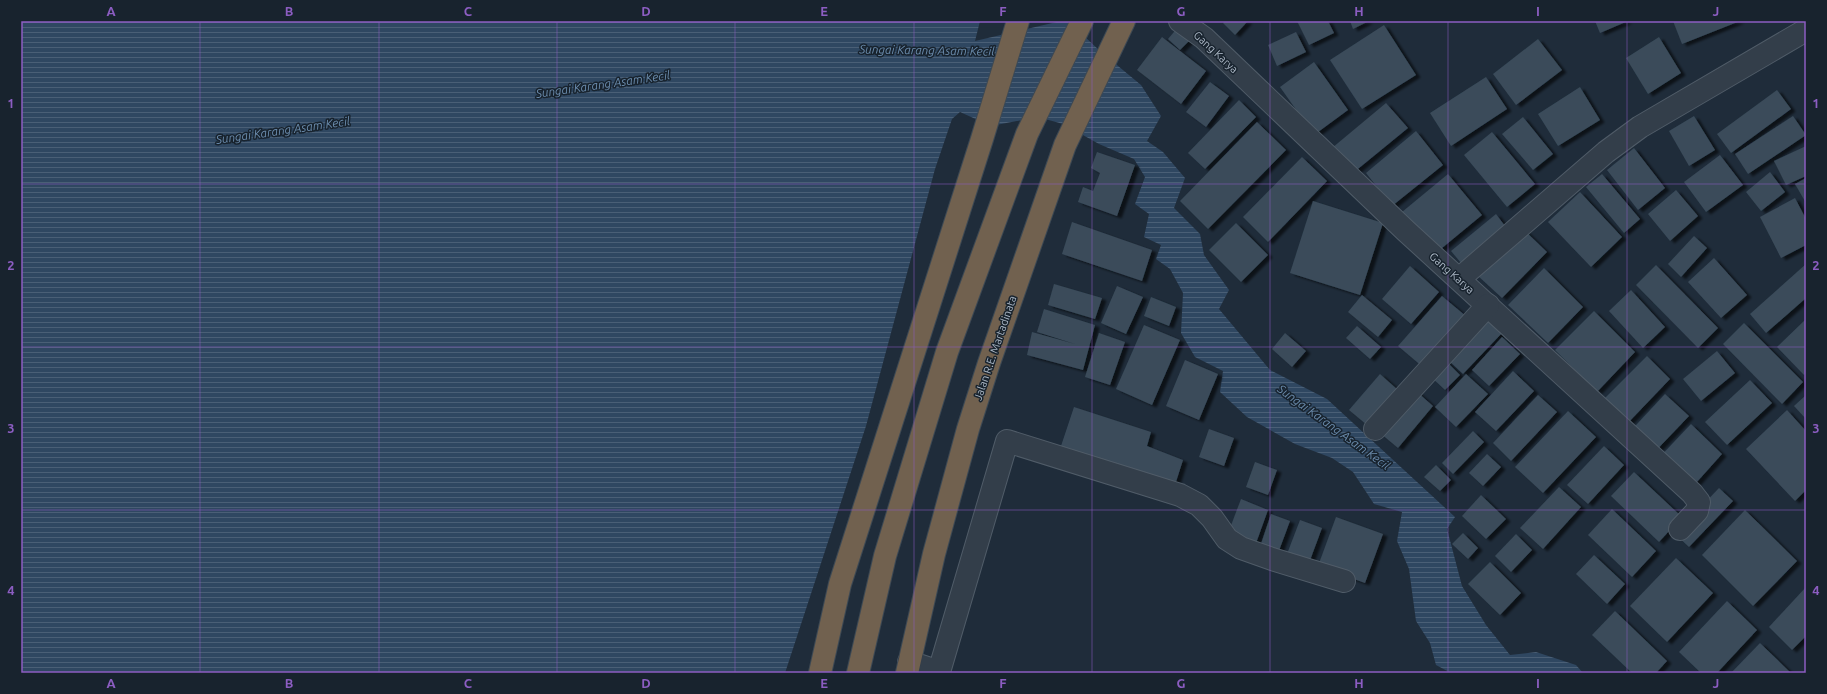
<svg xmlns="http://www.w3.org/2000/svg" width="1827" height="694" viewBox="0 0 1827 694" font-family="Ubuntu,sans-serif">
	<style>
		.water { fill: url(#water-rules) }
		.building { fill: #3a4b5a; filter: url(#shadow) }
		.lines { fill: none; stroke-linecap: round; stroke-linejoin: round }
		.street-casing { stroke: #505c68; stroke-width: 24 }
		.highway-casing { stroke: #3d4954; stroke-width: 24 }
		.street { stroke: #333e4a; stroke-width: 22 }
		.highway { stroke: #71614f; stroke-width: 22 }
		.grid { fill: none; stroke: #8c5dc2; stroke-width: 1; stroke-opacity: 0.55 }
		.labels { text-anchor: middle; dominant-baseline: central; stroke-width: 3; stroke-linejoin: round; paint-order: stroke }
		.street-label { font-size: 11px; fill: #adb9c7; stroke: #18232e }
		.water-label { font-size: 12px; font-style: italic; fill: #6b8cad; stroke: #18232e }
		.neatline { fill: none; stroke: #8c5dc2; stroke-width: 1.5 }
		.grid-label { font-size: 13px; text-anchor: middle; font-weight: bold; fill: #8c5dc2 }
	</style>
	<defs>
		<pattern id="water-rules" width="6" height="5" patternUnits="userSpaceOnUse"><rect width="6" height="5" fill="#2f4761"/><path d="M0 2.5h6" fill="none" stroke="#4a5f76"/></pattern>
		<filter id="shadow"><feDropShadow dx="4.5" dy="2.5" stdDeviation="1" flood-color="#0009"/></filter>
	</defs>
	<rect width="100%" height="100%" fill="#1f2c3a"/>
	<polygon class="water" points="21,21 980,21 975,41 1061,21 1068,21 1100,51 1141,85 1161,116 1147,141 1163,152 1185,178 1174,208 1200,234 1204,255 1229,290 1219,309 1270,370 1327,399 1455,517 1447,529 1462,586 1486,625 1510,655 1536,652 1576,665 1583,673 1451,673 1436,665 1430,643 1416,621 1409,569 1397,541 1402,512 1374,504 1353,472 1332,458 1295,444 1247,417 1220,392 1223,371 1195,357 1181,333 1183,293 1170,269 1156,259 1161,245 1144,237 1149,214 1135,204 1145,177 1134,159 1099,144 1063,124 1038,117 991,126 960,112 952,119 935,169 866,426 785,673 21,673"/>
	<g class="building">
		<polygon points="1225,21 1248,21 1235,35 1223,23"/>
		<polygon points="1297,21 1328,21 1334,33 1309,45"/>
		<polygon points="1350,21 1369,21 1353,29"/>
		<polygon points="1595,21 1628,21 1600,33"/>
		<polygon points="1673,21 1740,21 1682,44"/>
		<polygon points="1384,25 1416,75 1362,109 1330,60"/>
		<polygon points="1179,26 1192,38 1180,50 1168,39"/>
		<polygon points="1296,32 1306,52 1277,66 1268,45"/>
		<polygon points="1162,37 1206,71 1181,104 1137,70"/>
		<polygon points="1659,37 1681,73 1648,94 1626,58"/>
		<polygon points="1538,39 1562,70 1516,105 1493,74"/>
		<polygon points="1314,62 1348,110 1314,135 1280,87"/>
		<polygon points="1486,77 1507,109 1451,146 1430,113"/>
		<polygon points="1210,82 1229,96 1206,127 1186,112"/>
		<polygon points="1580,87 1600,120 1558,146 1538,114"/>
		<polygon points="1777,90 1791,109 1731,153 1717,134"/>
		<polygon points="1239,100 1256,117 1205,169 1188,153"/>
		<polygon points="1386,103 1408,128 1353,173 1332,148"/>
		<polygon points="1694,116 1715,150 1689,166 1669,131"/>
		<polygon points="1793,116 1806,135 1748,174 1735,154"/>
		<polygon points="1523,117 1553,154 1533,170 1502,134"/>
		<polygon points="1257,122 1286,150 1208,229 1180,201"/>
		<polygon points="1416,131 1443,165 1392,206 1366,173"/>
		<polygon points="1492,132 1535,184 1507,207 1464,155"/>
		<polygon points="1806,146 1806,176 1786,185 1774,161"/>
		<polygon points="1634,148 1665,188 1638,210 1607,170"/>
		<polygon points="1097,152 1135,165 1117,216 1078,202 1083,187 1093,191 1100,173 1091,168"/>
		<polygon points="1720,155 1743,185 1706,212 1684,182"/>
		<polygon points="1302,157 1327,181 1268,242 1243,217"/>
		<polygon points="1770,172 1785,192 1761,211 1746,192"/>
		<polygon points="1448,174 1482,215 1436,253 1402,212"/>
		<polygon points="1602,174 1640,219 1624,233 1586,187"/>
		<polygon points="1806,178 1806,203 1795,184"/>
		<polygon points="1676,190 1698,216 1670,241 1648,214"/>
		<polygon points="1580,192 1622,237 1591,267 1548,222"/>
		<polygon points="1795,198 1806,219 1806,245 1781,258 1760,217"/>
		<polygon points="1313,201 1383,223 1360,295 1290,273"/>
		<polygon points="1496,214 1505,226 1461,263 1451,251"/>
		<polygon points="1072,222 1152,250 1142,281 1062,254"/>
		<polygon points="1236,223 1268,255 1241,282 1209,250"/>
		<polygon points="1522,228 1547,252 1502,298 1477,275"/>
		<polygon points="1694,236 1707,248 1681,277 1668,264"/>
		<polygon points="1714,258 1747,295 1721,318 1688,282"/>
		<polygon points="1806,264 1806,298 1766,333 1750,314"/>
		<polygon points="1656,265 1718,328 1698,348 1636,285"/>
		<polygon points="1410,266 1439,292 1411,324 1382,299"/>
		<polygon points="1544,268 1583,307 1548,343 1508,305"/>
		<polygon points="1054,284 1102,298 1095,319 1048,305"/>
		<polygon points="1117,286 1143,297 1126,334 1101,323"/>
		<polygon points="1631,290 1665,327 1643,348 1609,311"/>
		<polygon points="1362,295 1392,320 1378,337 1348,312"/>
		<polygon points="1442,296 1467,317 1424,368 1398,346"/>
		<polygon points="1151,297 1176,307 1169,326 1144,316"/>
		<polygon points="1044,309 1095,325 1083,370 1027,355 1032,332 1075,344 1037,332"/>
		<polygon points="1594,311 1635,352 1597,392 1555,350"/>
		<polygon points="1486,316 1503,332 1463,374 1446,358"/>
		<polygon points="1806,319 1806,373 1804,375 1777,347"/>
		<polygon points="1744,323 1803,382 1782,404 1723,344"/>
		<polygon points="1144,325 1180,340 1152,405 1116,389"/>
		<polygon points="1357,326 1381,347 1370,359 1346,338"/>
		<polygon points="1099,333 1125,342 1110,385 1085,377"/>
		<polygon points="1285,333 1306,351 1292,367 1272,349"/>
		<polygon points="1502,337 1520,354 1489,386 1472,370"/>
		<polygon points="1717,351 1735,373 1701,401 1683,379"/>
		<polygon points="1647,356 1670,379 1626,425 1602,401"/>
		<polygon points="1444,359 1460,375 1445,390 1429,375"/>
		<polygon points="1185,360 1218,374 1199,420 1166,406"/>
		<polygon points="1513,371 1534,391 1496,431 1475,412"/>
		<polygon points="1380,374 1398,390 1367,425 1349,410"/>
		<polygon points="1466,374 1488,394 1456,427 1435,407"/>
		<polygon points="1750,380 1772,403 1727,445 1705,422"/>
		<polygon points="1416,391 1433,406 1398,448 1380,433"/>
		<polygon points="1665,394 1689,416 1647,460 1624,438"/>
		<polygon points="1538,395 1557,412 1511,461 1493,443"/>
		<polygon points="1806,395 1806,419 1794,406"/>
		<polygon points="1074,407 1151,432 1147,446 1183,460 1175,485 1139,471 1061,446"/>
		<polygon points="1787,410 1806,431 1806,490 1795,501 1746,449"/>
		<polygon points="1568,411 1596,437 1543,493 1515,467"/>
		<polygon points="1691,424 1722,454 1688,492 1656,461"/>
		<polygon points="1209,429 1234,438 1224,466 1199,457"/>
		<polygon points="1473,431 1484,442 1453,474 1442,463"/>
		<polygon points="1604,446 1624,465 1588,504 1567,485"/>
		<polygon points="1487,454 1501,467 1483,486 1469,473"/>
		<polygon points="1255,462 1277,470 1268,495 1246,487"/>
		<polygon points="1436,465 1451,480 1440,491 1424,477"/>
		<polygon points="1634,472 1682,517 1659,542 1611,496"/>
		<polygon points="1559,487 1581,507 1543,549 1520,528"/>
		<polygon points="1719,488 1733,501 1689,547 1675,534"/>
		<polygon points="1481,495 1506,519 1486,539 1462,516"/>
		<polygon points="1241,499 1268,510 1255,546 1227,536"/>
		<polygon points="1612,509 1656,551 1632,577 1588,535"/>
		<polygon points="1745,510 1797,561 1753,606 1702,555"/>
		<polygon points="1271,514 1290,521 1277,556 1259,550"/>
		<polygon points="1336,517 1383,534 1365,583 1318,566"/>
		<polygon points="1300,520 1322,528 1309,563 1287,554"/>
		<polygon points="1463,533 1478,548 1468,559 1452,544"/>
		<polygon points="1516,534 1532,550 1511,572 1495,556"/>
		<polygon points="1594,555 1625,584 1607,604 1576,574"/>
		<polygon points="1676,558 1713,593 1667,642 1630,606"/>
		<polygon points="1490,562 1521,593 1500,615 1468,584"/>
		<polygon points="1806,587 1806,636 1792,650 1769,627"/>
		<polygon points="1727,601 1757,630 1717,673 1701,673 1679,652"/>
		<polygon points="1615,611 1667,661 1656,673 1632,673 1592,635"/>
		<polygon points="1760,643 1791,673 1731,673"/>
	</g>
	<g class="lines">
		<defs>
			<g id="street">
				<polyline points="1180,21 1204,38 1406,231 1692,493 1699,502 1697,511 1680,529"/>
				<polyline points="1459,279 1606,152 1640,127 1806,30"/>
				<polyline points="1375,429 1488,305"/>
				<polyline points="909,662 939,672 1007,441 1180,495 1199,505 1212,518 1227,539 1241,548 1272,559 1344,581"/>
			</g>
			<g id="highway">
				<polyline points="820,673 840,584 982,139 1018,21"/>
				<polyline points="858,673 885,556 947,352 1027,134 1082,21"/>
				<polyline points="907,673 934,554 968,429 989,363 1065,145 1124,21"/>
			</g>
		</defs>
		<use href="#street" class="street-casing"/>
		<use href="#highway" class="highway-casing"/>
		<use href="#street" class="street"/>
		<use href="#highway" class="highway"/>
	</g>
	<path class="grid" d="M 200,21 L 200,673M 379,21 L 379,673M 557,21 L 557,673M 735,21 L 735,673M 914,21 L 914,673M 1092,21 L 1092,673M 1270,21 L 1270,673M 1448,21 L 1448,673M 1627,21 L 1627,673M 21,184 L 1806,184M 21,347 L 1806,347M 21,510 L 1806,510"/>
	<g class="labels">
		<g class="street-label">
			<text transform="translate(1216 52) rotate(43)">Gang Karya</text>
			<text transform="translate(1452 273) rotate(42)">Gang Karya</text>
			<text transform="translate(995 348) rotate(-71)">Jalan R.E. Martadinata</text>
		</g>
		<g class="water-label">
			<text transform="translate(927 50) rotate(1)">Sungai Karang Asam Kecil</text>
			<text transform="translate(603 84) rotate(-8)">Sungai Karang Asam Kecil</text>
			<text transform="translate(283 130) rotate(-8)">Sungai Karang Asam Kecil</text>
			<text transform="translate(1334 427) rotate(36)">Sungai Karang Asam Kecil</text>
		</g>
	</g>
	<rect width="1827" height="694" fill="none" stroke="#18232e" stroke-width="44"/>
	<rect x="22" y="22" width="1783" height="650" class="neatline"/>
	<g class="grid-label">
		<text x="111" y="16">A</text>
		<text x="289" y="16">B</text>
		<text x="468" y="16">C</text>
		<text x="646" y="16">D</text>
		<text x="824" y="16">E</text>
		<text x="1003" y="16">F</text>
		<text x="1181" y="16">G</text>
		<text x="1359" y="16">H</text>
		<text x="1538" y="16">I</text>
		<text x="1716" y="16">J</text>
		<text x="11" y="108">1</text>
		<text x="1816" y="108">1</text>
		<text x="11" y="270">2</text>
		<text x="1816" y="270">2</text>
		<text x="11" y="433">3</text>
		<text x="1816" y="433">3</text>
		<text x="11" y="595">4</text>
		<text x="1816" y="595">4</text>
		<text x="111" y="688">A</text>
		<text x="289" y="688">B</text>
		<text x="468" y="688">C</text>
		<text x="646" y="688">D</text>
		<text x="824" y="688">E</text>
		<text x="1003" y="688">F</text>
		<text x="1181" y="688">G</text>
		<text x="1359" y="688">H</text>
		<text x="1538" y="688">I</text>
		<text x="1716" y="688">J</text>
	</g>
</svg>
